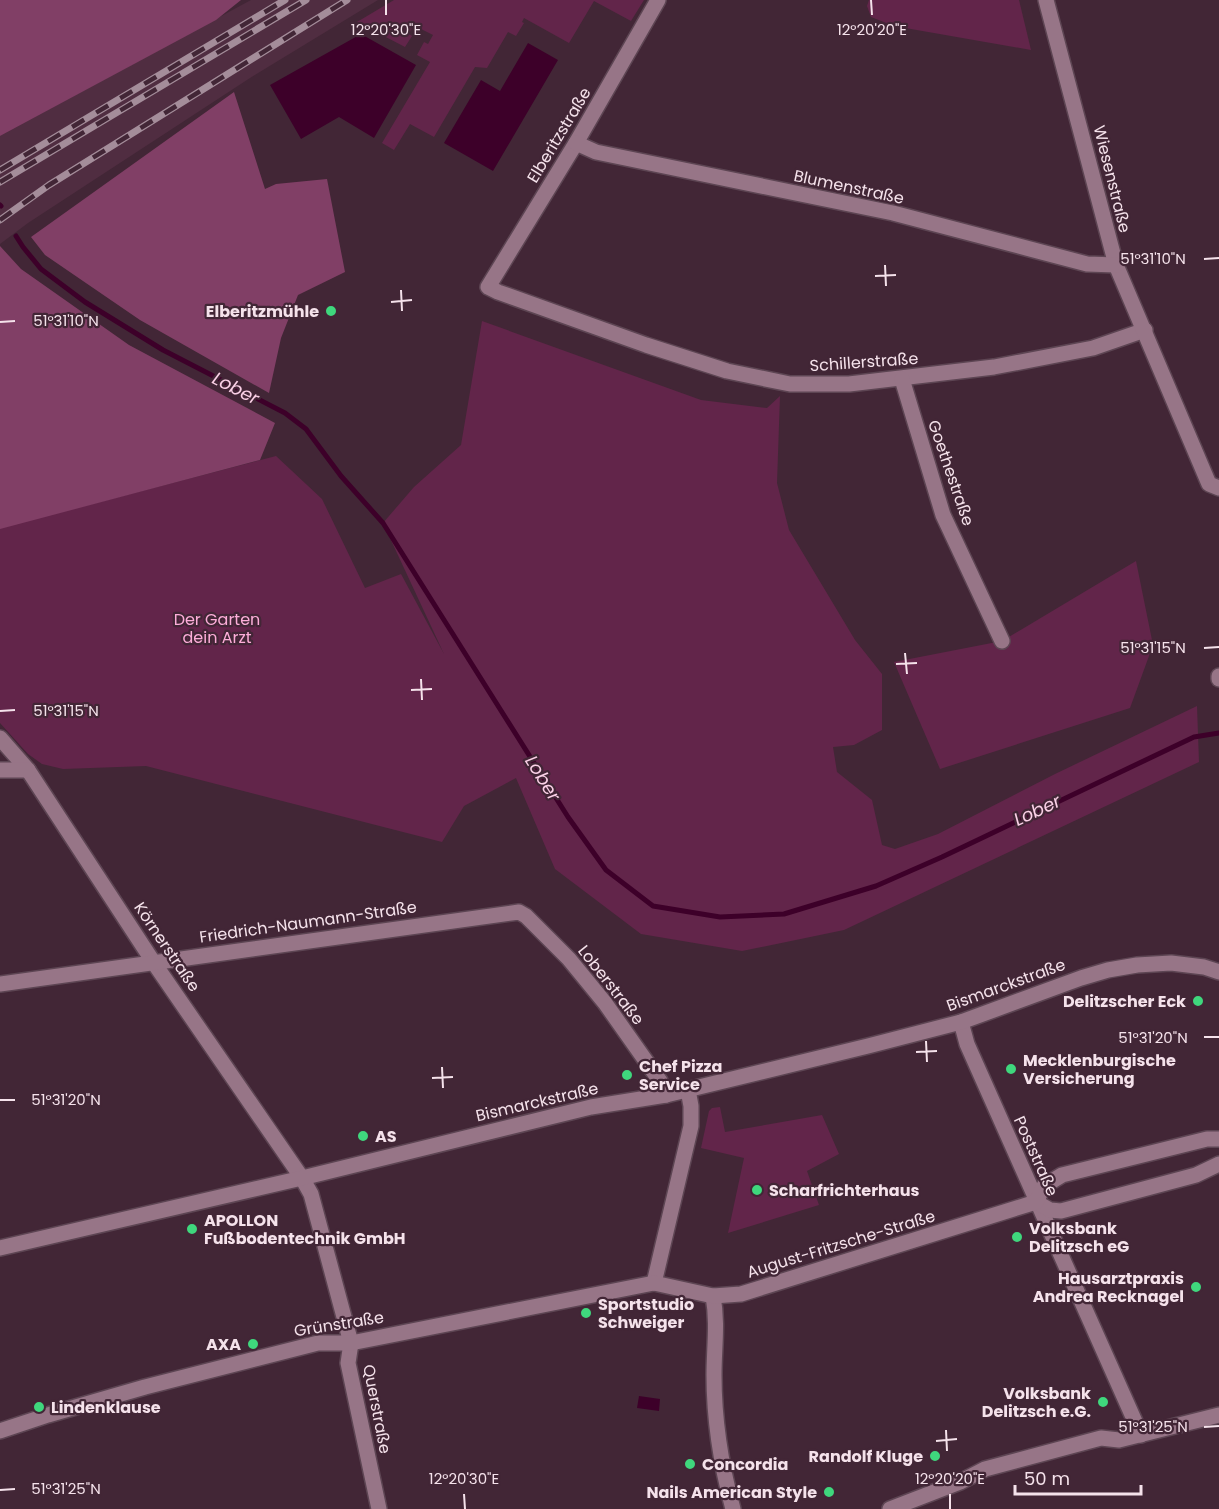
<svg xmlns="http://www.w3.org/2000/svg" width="1219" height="1509" viewBox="0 0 1219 1509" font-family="Poppins,sans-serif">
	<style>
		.built { fill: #502d41 }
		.green { fill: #62254a }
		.forest { fill: #813f66 }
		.water { fill: #3d0029 }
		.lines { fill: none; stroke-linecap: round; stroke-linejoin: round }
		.stream { stroke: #3d0029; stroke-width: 5 }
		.minor-casing { stroke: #5d4553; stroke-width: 18 }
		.minor { stroke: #977587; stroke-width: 15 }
		.rail-casing { stroke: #a48d9a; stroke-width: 7 }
		.rail { stroke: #422636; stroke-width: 4.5; stroke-dasharray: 14; stroke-linecap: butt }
		.ticks { fill: none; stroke: #f5e2eb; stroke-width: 2 }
		.poi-dot { fill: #3fd77d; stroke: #422636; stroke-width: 2 }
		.labels { text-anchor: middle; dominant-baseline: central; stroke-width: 4.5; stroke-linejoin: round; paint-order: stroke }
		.street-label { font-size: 16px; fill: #f5e2eb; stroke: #422636 }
		.poi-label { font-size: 16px; font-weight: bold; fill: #f5e2eb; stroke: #422636; text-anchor: start }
		.park-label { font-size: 16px; fill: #fdadd9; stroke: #422636 }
		.water-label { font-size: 18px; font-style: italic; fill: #fbd1e7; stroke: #422636 }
		.ticks-label { font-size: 15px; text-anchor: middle; fill: #f5e2eb; stroke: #422636; stroke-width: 4.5; stroke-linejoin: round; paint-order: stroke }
	</style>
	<rect width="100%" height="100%" fill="#422636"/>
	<polygon class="built" points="251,0 378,0 250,78 28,223 0,244 0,136"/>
	<g class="green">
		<polygon points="394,0 644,0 631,21 594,1 569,43 524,18 522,22 524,23 516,36 508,32 487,68 475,67 434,137 410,124 394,150 382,143 430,62 417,55 424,42 428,44 433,35 413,25 409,34 412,36 405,47 357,22"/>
		<polygon points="869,0 1019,0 1031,50 894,26 871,17 867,6"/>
		<polygon points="482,321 701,400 767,408 780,396 777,483 789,530 855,640 882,674 882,730 854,745 833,747 837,772 872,800 882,845 895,849 938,834 1055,774 1197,706 1199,762 844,930 742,951 641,934 555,869 516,778 464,806 442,842 146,766 63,769 42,764 28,754 0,723 0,528 276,456 322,499 365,588 401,574 444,654 383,523 414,487 461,445"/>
		<polygon points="1136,561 1153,645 1130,708 940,769 894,662 1002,641"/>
		<polygon points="720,1107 725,1132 822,1115 839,1154 807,1171 819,1205 728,1233 744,1158 701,1148 709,1111 712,1108"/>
	</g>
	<g class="forest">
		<polygon points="0,0 241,0 216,20 0,136"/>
		<polygon points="234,92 265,189 276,184 327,179 345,272 298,295 281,338 269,393 140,320 45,255 31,237"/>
		<polygon points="0,246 21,269 129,345 275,423 260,460 0,529"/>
	</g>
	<g class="water">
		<polygon points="361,34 416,65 374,138 339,117 301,139 270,85"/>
		<polygon points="528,43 558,60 493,171 444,143 481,80 500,91"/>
		<polygon points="639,1396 660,1399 659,1411 637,1408"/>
	</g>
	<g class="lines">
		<g class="stream">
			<polyline points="0,205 1,206"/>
			<polyline points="16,236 23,247 41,269 85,302 163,350 285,413 306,429 341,476 383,523 568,817 606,870 653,906 720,917 784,914 876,886 942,857 1194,737 1219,733"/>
		</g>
		<defs>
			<g id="minor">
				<polyline points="658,0 576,143 488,287 498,292 646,345 727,371 790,384 849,384 994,367 1093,348 1145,330"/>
				<polyline points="1046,0 1116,265 1209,484 1219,488"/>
				<polyline points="576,143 596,152 893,213 1087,264 1116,265"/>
				<polyline points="902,379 943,515 1002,641"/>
				<polyline points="1219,676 1219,679"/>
				<polyline points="0,738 28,770 154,963 302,1178 311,1194 351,1343 348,1363 379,1509"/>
				<polyline points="0,770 28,770"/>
				<polyline points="0,984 519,912 526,916 569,959 605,1003 660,1081 666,1095"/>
				<polyline points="961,1022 967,1044 1141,1435"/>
				<polyline points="1036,1202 1050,1210 1061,1211 1196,1175 1219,1164"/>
				<polyline points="0,1248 302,1178 591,1107 666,1095 868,1046 961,1022 1081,978 1108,970 1137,965 1171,963 1204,967 1219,972"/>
				<polyline points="654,1283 691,1126 691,1106 688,1090"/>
				<path d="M 713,1296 C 718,1323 714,1348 714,1375 C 714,1420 721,1465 733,1509"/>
				<polyline points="0,1431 48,1415 145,1387 318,1343 351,1343 654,1283 713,1296 741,1294 1036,1202 1044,1186 1062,1175 1207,1139 1219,1139"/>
				<polyline points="890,1509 960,1482 985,1469 1101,1438 1119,1440 1219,1415"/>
			</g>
		</defs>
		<use href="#minor" class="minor-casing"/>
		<use href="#minor" class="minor"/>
		<defs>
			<g id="rail">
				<polyline points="0,170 285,0"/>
				<polyline points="0,182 306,0"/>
				<polyline points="0,220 49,185 347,0"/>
			</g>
		</defs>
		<use href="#rail" class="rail-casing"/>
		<use href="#rail" class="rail"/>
	</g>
	<path class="ticks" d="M 386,0 L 386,15M 871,0 L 872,15M 1204,259 L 1219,258M 885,265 L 886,286M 875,276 L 896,275M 401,290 L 402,311M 391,302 L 412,300M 0,322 L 15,321M 1204,648 L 1219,647M 905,653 L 907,674M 896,664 L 917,663M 421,679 L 422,700M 411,690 L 432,689M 0,711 L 15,710M 1204,1037 L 1219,1037M 926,1041 L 927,1062M 916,1052 L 937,1051M 442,1067 L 443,1088M 432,1078 L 453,1077M 0,1100 L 15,1100M 1204,1427 L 1219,1426M 946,1430 L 947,1451M 936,1441 L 957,1439M 0,1490 L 15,1489M 464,1494 L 465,1509M 950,1494 L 950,1509"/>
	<g class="poi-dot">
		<circle cx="331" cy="311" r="6"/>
		<circle cx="1198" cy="1001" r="6"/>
		<circle cx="1011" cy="1069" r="6"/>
		<circle cx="627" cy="1075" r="6"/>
		<circle cx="363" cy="1136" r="6"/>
		<circle cx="757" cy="1190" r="6"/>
		<circle cx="192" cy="1229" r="6"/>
		<circle cx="1017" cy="1237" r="6"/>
		<circle cx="1196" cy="1287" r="6"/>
		<circle cx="586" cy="1313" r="6"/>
		<circle cx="253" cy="1344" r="6"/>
		<circle cx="1103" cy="1402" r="6"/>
		<circle cx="39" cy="1407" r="6"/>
		<circle cx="935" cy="1456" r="6"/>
		<circle cx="690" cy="1464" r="6"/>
		<circle cx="829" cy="1492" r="6"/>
	</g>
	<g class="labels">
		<g class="street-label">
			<text transform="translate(559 135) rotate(-59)">Elberitzstraße</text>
			<text transform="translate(1112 179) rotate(76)">Wiesenstraße</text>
			<text transform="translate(849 187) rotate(12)">Blumenstraße</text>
			<text transform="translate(864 362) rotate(-4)">Schillerstraße</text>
			<text transform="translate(951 473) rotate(71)">Goethestraße</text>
			<text transform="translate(308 922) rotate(-8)">Friedrich-Naumann-Straße</text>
			<text transform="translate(167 947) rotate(56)">Körnerstraße</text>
			<text transform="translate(611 985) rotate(52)">Loberstraße</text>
			<text transform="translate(1006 985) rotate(-20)">Bismarckstraße</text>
			<text transform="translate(537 1102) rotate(-13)">Bismarckstraße</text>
			<text transform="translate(1036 1156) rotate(66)">Poststraße</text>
			<text transform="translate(841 1244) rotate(-17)">August-Fritzsche-Straße</text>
			<text transform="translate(339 1324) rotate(-9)">Grünstraße</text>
			<text transform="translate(377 1409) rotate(79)">Querstraße</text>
		</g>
		<g class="poi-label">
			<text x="319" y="311" text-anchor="end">Elberitzmühle</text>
			<text x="1186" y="1001" text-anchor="end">Delitzscher Eck</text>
			<text x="1023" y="1060">Mecklenburgische<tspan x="1023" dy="18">Versicherung</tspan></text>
			<text x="639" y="1066">Chef Pizza<tspan x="639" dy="18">Service</tspan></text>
			<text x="375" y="1136">AS</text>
			<text x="769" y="1190">Scharfrichterhaus</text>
			<text x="204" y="1220">APOLLON<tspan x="204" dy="18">Fußbodentechnik GmbH</tspan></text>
			<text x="1029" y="1228">Volksbank<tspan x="1029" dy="18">Delitzsch eG</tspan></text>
			<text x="1184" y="1278" text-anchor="end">Hausarztpraxis<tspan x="1184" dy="18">Andrea Recknagel</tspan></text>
			<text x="598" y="1304">Sportstudio<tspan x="598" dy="18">Schweiger</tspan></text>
			<text x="241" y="1344" text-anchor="end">AXA</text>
			<text x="1091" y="1393" text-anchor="end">Volksbank<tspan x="1091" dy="18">Delitzsch e.G.</tspan></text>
			<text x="51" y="1407">Lindenklause</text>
			<text x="923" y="1456" text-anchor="end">Randolf Kluge</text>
			<text x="702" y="1464">Concordia</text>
			<text x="817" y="1492" text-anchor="end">Nails American Style</text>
		</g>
		<g class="park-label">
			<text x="217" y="619">Der Garten<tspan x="217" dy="18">dein Arzt</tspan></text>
		</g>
		<g class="water-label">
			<text transform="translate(236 388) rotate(27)">Lober</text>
			<text transform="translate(543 778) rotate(58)">Lober</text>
			<text transform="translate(1037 810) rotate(-25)">Lober</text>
		</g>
	</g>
	<g class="ticks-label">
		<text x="386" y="35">12°20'30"E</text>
		<text x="872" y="35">12°20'20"E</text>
		<text x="1153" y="264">51°31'10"N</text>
		<text x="66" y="326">51°31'10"N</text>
		<text x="1153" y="653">51°31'15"N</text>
		<text x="66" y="716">51°31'15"N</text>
		<text x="1153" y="1043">51°31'20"N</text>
		<text x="66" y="1105">51°31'20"N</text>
		<text x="1153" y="1432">51°31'25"N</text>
		<text x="464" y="1484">12°20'30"E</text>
		<text x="950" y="1484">12°20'20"E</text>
		<text x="66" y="1494">51°31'25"N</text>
	</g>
	<path d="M1015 1485v9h126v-9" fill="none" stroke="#f5e2eb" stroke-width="3"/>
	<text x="1024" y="1485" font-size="18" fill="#f5e2eb" stroke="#422636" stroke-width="4.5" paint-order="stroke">50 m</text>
</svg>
